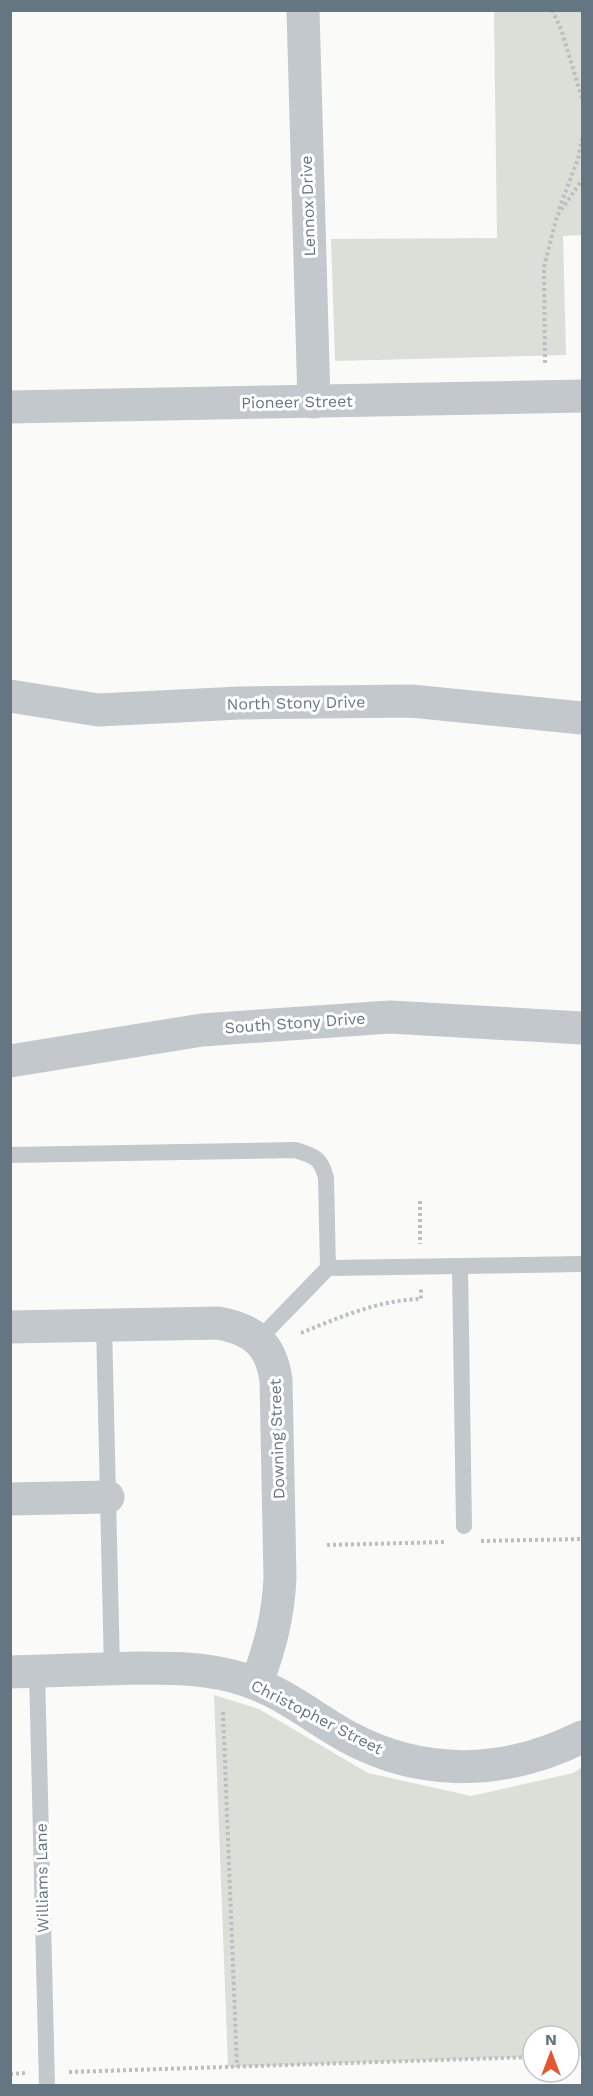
<svg xmlns="http://www.w3.org/2000/svg" width="593" height="2096" viewBox="0 0 593 2096" font-family="'Work Sans',sans-serif">
	<style>
		.green { fill: #dadfd7 }
		.lines { fill: none; stroke-linecap: round; stroke-linejoin: round }
		.path { stroke: #bbbfc2; stroke-width: 4; stroke-dasharray: 3 3; stroke-linecap: butt }
		.lane { stroke: #c3c8cc; stroke-width: 16 }
		.street { stroke: #c3c8cc; stroke-width: 33 }
		.labels { text-anchor: middle; dominant-baseline: central; stroke-width: 6; stroke-linejoin: round; paint-order: stroke }
		.street-label { font-size: 16px; fill: #657683; stroke: #fff }
	</style>
	<rect width="100%" height="100%" fill="#fafaf8"/>
	<g class="green">
		<polygon points="494,11 582,11 582,235 563,236 566,355 335,361 331,239 497,238"/>
		<polygon points="214,1695 259,1709 368,1773 471,1796 573,1773 582,1767 582,2056 569,2056 569,2036 533,2036 533,2057 228,2067"/>
	</g>
	<g class="lines">
		<g class="path">
			<polyline points="552,10 561,29 582,98"/>
			<polyline points="559,209 578,159 582,139"/>
			<polyline points="545,363 544,267 557,216 582,180"/>
			<polyline points="420,1201 420,1244"/>
			<path d="M 301,1333 C 340,1317 379,1300 421,1299 L 421,1288"/>
			<polyline points="481,1541 582,1539"/>
			<polyline points="327,1545 446,1542"/>
			<polyline points="223,1712 237,2067"/>
			<polyline points="569,2056 582,2056"/>
			<polyline points="69,2072 533,2057"/>
			<polyline points="10,2074 26,2073"/>
		</g>
		<g class="lane">
			<path d="M 10,1155 L 295,1150 C 315,1156 321,1158 326,1178 L 328,1268"/>
			<polyline points="460,1267 464,1526"/>
			<polyline points="104,1325 112,1669"/>
			<polyline points="258,1340 328,1268 582,1264"/>
			<polyline points="37,1671 47,2086"/>
		</g>
		<g class="street">
			<polyline points="303,10 314,402"/>
			<polyline points="10,407 582,396"/>
			<polyline points="10,696 98,710 240,703 411,701 582,718"/>
			<polyline points="10,1061 202,1030 390,1017 582,1028"/>
			<path d="M 10,1327 L 218,1323 C 253,1329 271,1344 276,1380 L 280,1578 C 278,1619 270,1645 257,1683"/>
			<polyline points="10,1499 108,1497"/>
			<path d="M 10,1672 C 53,1671 95,1669 137,1668 C 170,1668 201,1668 232,1676 C 279,1688 307,1714 348,1737 C 424,1778 506,1775 582,1737"/>
		</g>
	</g>
	<g class="labels">
		<g class="street-label">
			<text transform="translate(308 206) rotate(-92)">Lennox Drive</text>
			<text transform="translate(297 402) rotate(-1)">Pioneer Street</text>
			<text transform="translate(296 703) rotate(-1)">North Stony Drive</text>
			<text transform="translate(295 1023) rotate(-4)">South Stony Drive</text>
			<text transform="translate(277 1439) rotate(-92)">Downing Street</text>
			<text transform="translate(317 1717) rotate(27)">Christopher Street</text>
			<text transform="translate(42 1878) rotate(-91)">Williams Lane</text>
		</g>
	</g>
	<rect width="593" height="2096" fill="none" stroke="#657683" stroke-width="24"/>
	<g transform="translate(551 2054)"><circle r="28" fill="#ffffff" stroke="#c1c8cd" stroke-width="1.5"/>
	<path d="M0-4.5L10 22L0 15L-10 22Z" fill="#e4572e"/>
	<text y="-9" font-size="16" font-weight="bold" text-anchor="middle" fill="#657683">N</text>
	</g>
</svg>
